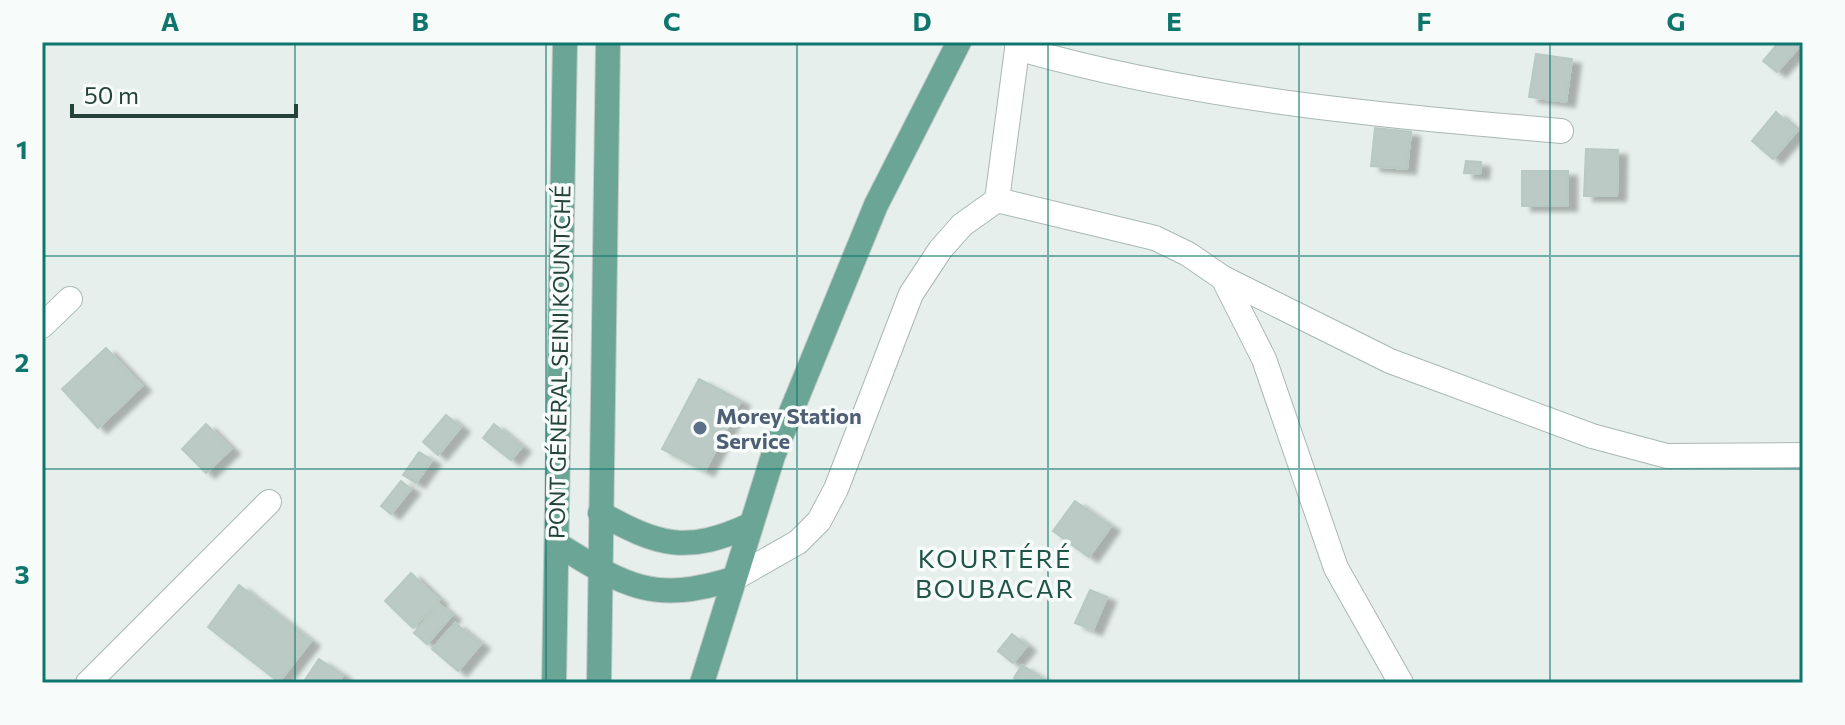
<svg xmlns="http://www.w3.org/2000/svg" width="1845" height="725" viewBox="0 0 1845 725" font-family="Commissioner,sans-serif">
	<style>
		.building { fill: #bbcac4; stroke: #b8c9c2; stroke-width: 2; filter: url(#shadow) }
		.lines { fill: none; stroke-linecap: round; stroke-linejoin: round }
		.street-casing { stroke: #a8b8b2; stroke-width: 26 }
		.primary-casing { stroke: #c2cac8; stroke-width: 26 }
		.street { stroke: #fff; stroke-width: 24 }
		.primary { stroke: #6aa596; stroke-width: 24 }
		.grid { fill: none; stroke: #0f766e; stroke-width: 2; stroke-opacity: 0.55 }
		.service-dot { fill: #5c6f8a; stroke: #f7fbf9; stroke-width: 3 }
		.labels { text-anchor: middle; dominant-baseline: central; stroke-width: 7; stroke-linejoin: round; paint-order: stroke }
		.street-label { font-size: 22px; fill: #24423a; stroke: #f7fbf9 }
		.service-label { font-size: 22px; font-weight: bold; fill: #4e5e75; stroke: #f7fbf9; text-anchor: start }
		.quarter-label { font-size: 26px; letter-spacing: 2px; fill: #1f5548; stroke: #f7fbf9 }
		.neatline { fill: none; stroke: #0f766e; stroke-width: 3 }
		.grid-label { font-size: 26px; text-anchor: middle; font-weight: bold; fill: #0f766e }
	</style>
	<defs>
		<filter id="shadow"><feDropShadow dx="9" dy="5" stdDeviation="2" flood-color="#0004"/></filter>
	</defs>
	<rect width="100%" height="100%" fill="#e6efeb"/>
	<g class="building">
		<polygon points="1779,42 1793,42 1799,47 1777,72 1763,61"/>
		<polygon points="1536,54 1572,59 1566,102 1529,97"/>
		<polygon points="1776,112 1797,131 1773,159 1752,141"/>
		<polygon points="1375,128 1411,132 1407,169 1371,166"/>
		<polygon points="1586,149 1618,150 1617,196 1584,196"/>
		<polygon points="1466,161 1481,162 1480,174 1464,173"/>
		<rect x="1522" y="171" width="46" height="35"/>
		<polygon points="106,348 142,386 98,428 62,389"/>
		<polygon points="699,379 741,401 705,471 662,449"/>
		<polygon points="446,415 461,427 438,455 423,442"/>
		<polygon points="206,424 231,449 206,473 182,449"/>
		<polygon points="494,424 522,447 511,460 483,438"/>
		<polygon points="419,452 432,460 416,483 403,475"/>
		<polygon points="401,481 411,489 391,514 381,506"/>
		<polygon points="1075,501 1111,526 1089,557 1053,531"/>
		<polygon points="411,573 439,600 413,628 385,601"/>
		<polygon points="239,585 311,641 279,682 208,627"/>
		<polygon points="1090,590 1107,597 1093,630 1075,623"/>
		<polygon points="439,604 452,615 427,644 414,633"/>
		<polygon points="455,623 481,644 458,671 432,649"/>
		<polygon points="1012,634 1027,646 1013,663 998,651"/>
		<polygon points="319,659 343,675 338,683 303,683"/>
		<polygon points="1022,665 1048,682 1048,683 1022,683 1014,678"/>
	</g>
	<g class="lines">
		<defs>
			<g id="street">
				<path d="M 1017,48 C 1194,99 1378,115 1561,131"/>
				<polyline points="997,200 1018,42"/>
				<polyline points="1223,278 1264,359 1336,568 1401,683"/>
				<polyline points="42,326 70,299"/>
				<polyline points="733,579 798,542 819,521 836,489 911,294 940,250 962,225 997,200 1155,238 1188,254 1223,278 1390,361 1592,436 1667,456 1803,455"/>
				<polyline points="88,683 269,502"/>
			</g>
			<g id="primary">
				<path d="M 600,513 C 659,546 687,554 750,525"/>
				<path d="M 557,544 C 625,586 653,604 733,579"/>
				<polyline points="554,683 565,42"/>
				<polyline points="599,683 608,42"/>
				<polyline points="702,683 773,456 876,205 959,42"/>
			</g>
		</defs>
		<use href="#street" class="street-casing"/>
		<use href="#primary" class="primary-casing"/>
		<use href="#street" class="street"/>
		<use href="#primary" class="primary"/>
	</g>
	<path class="grid" d="M 295,42 L 295,683M 546,42 L 546,683M 797,42 L 797,683M 1048,42 L 1048,683M 1299,42 L 1299,683M 1550,42 L 1550,683M 42,256 L 1803,256M 42,469 L 1803,469"/>
	<circle class="service-dot" cx="700" cy="428" r="8"/>
	<g class="labels">
		<g class="street-label">
			<text transform="translate(559 362) rotate(-89)">PONT GÉNÉRAL SEINI KOUNTCHÉ</text>
		</g>
		<g class="service-label">
			<text x="716" y="415">Morey Station<tspan x="716" dy="25">Service</tspan></text>
		</g>
		<g class="quarter-label">
			<text x="995" y="557">KOURTÉRÉ<tspan x="995" dy="30">BOUBACAR</tspan></text>
		</g>
	</g>
	<rect width="1845" height="725" fill="none" stroke="#f7fbf9" stroke-width="88"/>
	<path d="M72 104v12h224v-12" fill="none" stroke="#24423a" stroke-width="4"/>
	<text x="84" y="104" font-size="24" fill="#24423a" stroke="#f7fbf9" stroke-width="6" paint-order="stroke">50 m</text>
	<rect x="44" y="44" width="1757" height="637" class="neatline"/>
	<g class="grid-label">
		<text x="170" y="31">A</text>
		<text x="420" y="31">B</text>
		<text x="672" y="31">C</text>
		<text x="922" y="31">D</text>
		<text x="1174" y="31">E</text>
		<text x="1424" y="31">F</text>
		<text x="1676" y="31">G</text>
		<text x="22" y="159">1</text>
		<text x="22" y="372">2</text>
		<text x="22" y="584">3</text>
	</g>
</svg>
